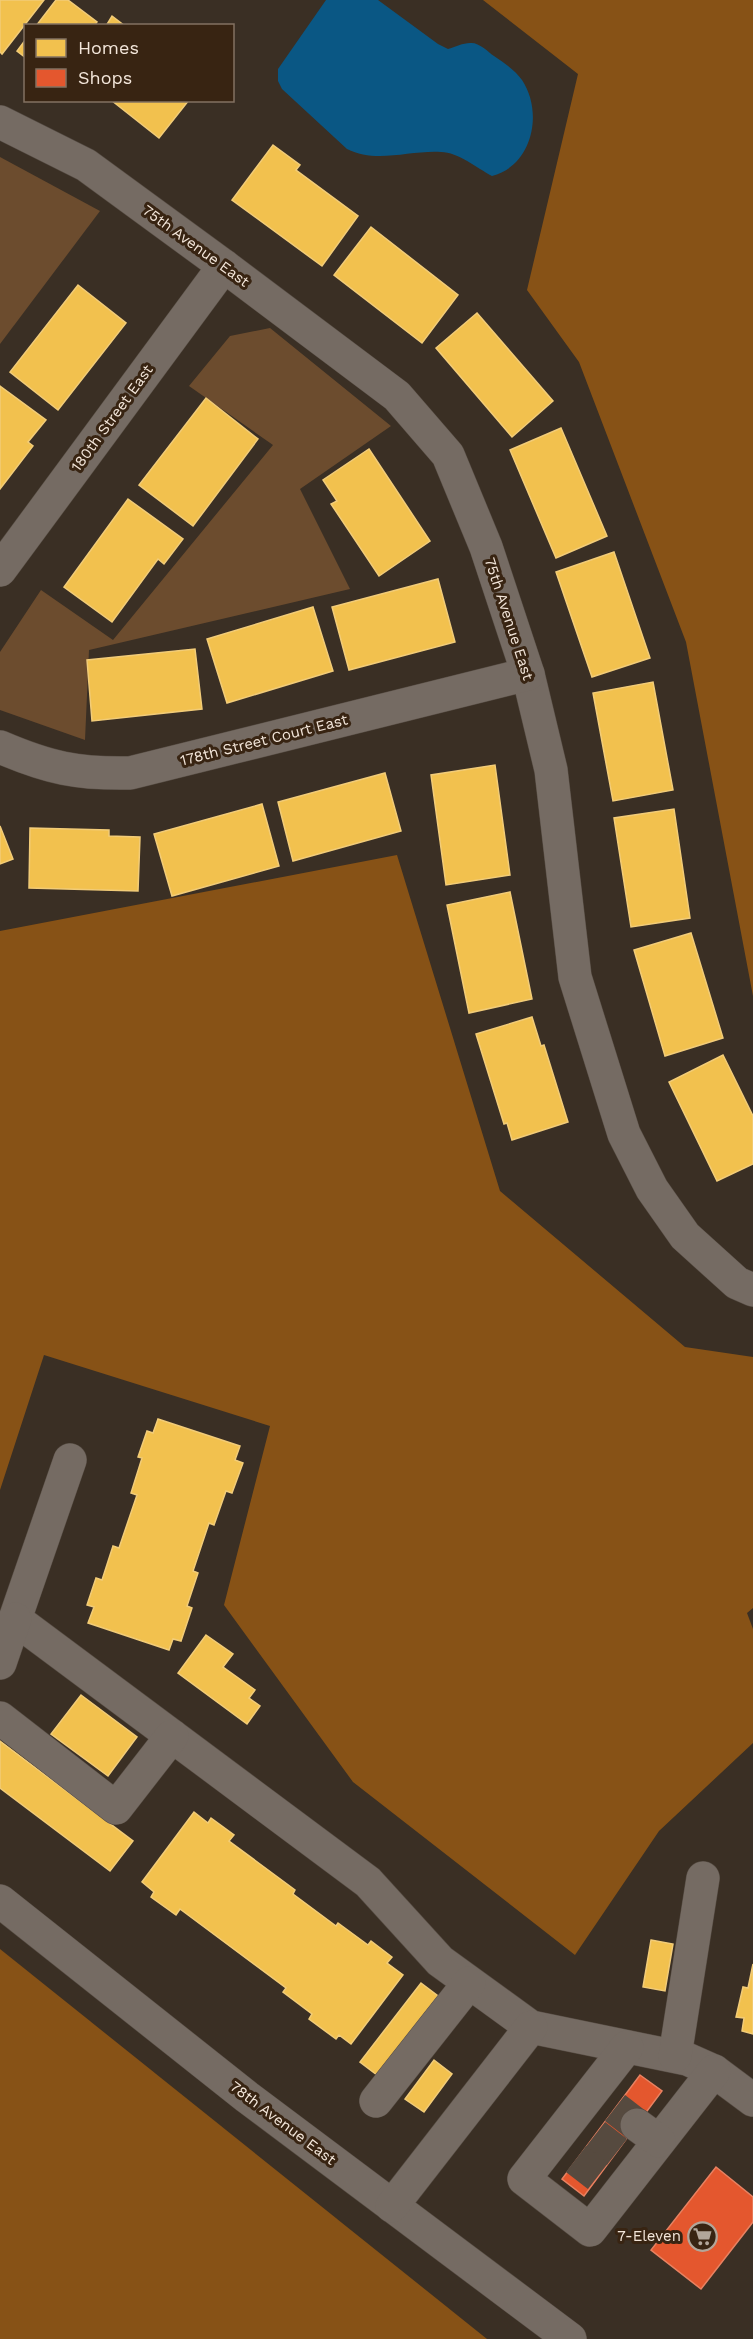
<svg xmlns="http://www.w3.org/2000/svg" width="753" height="2339" viewBox="0 0 753 2339" font-family="'Work Sans',sans-serif">
	<style>
		.green { fill: #6c4c2e }
		.forest { fill: #875216 }
		.water { fill: #0a5784 }
		.homes { fill: #f2c14e; stroke: #f2cc78; stroke-width: 1.5 }
		.shops { fill: #e4572e; stroke: #e88262; stroke-width: 1.5 }
		.lines { fill: none; stroke-linecap: round; stroke-linejoin: round }
		.minor-tunnel { stroke: #564a3f; stroke-width: 33; stroke-dasharray: 33 16; stroke-linecap: butt }
		.minor-casing { stroke: #564c43; stroke-width: 34 }
		.minor { stroke: #756b63; stroke-width: 33 }
		.labels { text-anchor: middle; dominant-baseline: central; stroke-width: 6; stroke-linejoin: round; paint-order: stroke }
		.street-label { font-size: 15px; fill: #f3e6da; stroke: #382412 }
		.poi-label { font-size: 15px; fill: #f3e6da; stroke: #382412; text-anchor: end }
	</style>
	<rect width="100%" height="100%" fill="#3a2f24"/>
	<g class="green">
		<polygon points="0,157 100,211 0,344"/>
		<polygon points="270,328 391,426 300,489 350,589 89,650 85,740 0,710 0,652 41,590 113,640 273,445 189,386 230,336"/>
	</g>
	<g class="forest">
		<polygon points="483,0 753,0 753,996 686,642 579,362 527,290 578,74"/>
		<polygon points="397,855 500,1191 685,1347 753,1357 753,1608 747,1613 753,1629 753,1743 659,1831 575,1955 353,1782 224,1605 270,1426 44,1355 0,1490 0,931"/>
		<polygon points="0,1949 487,2339 0,2339"/>
	</g>
	<path class="water" d="M 326,0 L 378,0 L 438,44 L 448,49 C 455,47 463,43 470,43 C 479,42 487,51 494,56 C 504,63 515,70 522,80 C 544,113 532,166 492,176 C 477,168 458,152 441,152 C 410,150 376,164 347,149 L 282,89 L 278,81 L 278,69 Z"/>
	<g class="homes">
		<polygon points="0,0 44,0 2,54 0,52"/>
		<polygon points="56,0 68,0 97,22 94,26 36,26"/>
		<polygon points="112,16 125,26 106,26"/>
		<polygon points="26,39 26,58 17,51"/>
		<polygon points="111,100 189,100 159,138"/>
		<polygon points="273,145 300,165 296,170 358,216 322,266 232,200"/>
		<polygon points="371,227 458,295 422,343 334,275"/>
		<polygon points="78,285 126,323 58,410 10,372"/>
		<polygon points="477,313 553,401 512,437 436,348"/>
		<polygon points="0,386 46,420 28,442 33,446 0,489"/>
		<polygon points="206,398 258,439 193,526 139,485"/>
		<polygon points="561,428 607,536 556,558 510,450"/>
		<polygon points="369,449 430,541 379,576 331,504 337,501 323,480"/>
		<polygon points="128,499 183,539 164,564 158,559 112,622 64,587"/>
		<polygon points="614,552 650,658 592,677 556,572"/>
		<polygon points="438,579 455,642 349,670 332,607"/>
		<polygon points="313,607 333,671 227,703 207,639"/>
		<polygon points="195,649 202,709 92,721 87,660"/>
		<polygon points="653,682 673,790 613,801 593,693"/>
		<polygon points="495,765 510,875 446,885 431,775"/>
		<polygon points="385,773 401,831 293,861 278,802"/>
		<polygon points="262,804 279,866 172,896 154,834"/>
		<polygon points="674,809 690,918 631,927 614,818"/>
		<polygon points="0,826 13,859 0,864"/>
		<polygon points="30,828 109,830 109,836 140,837 138,891 29,888"/>
		<polygon points="510,892 532,999 469,1013 447,905"/>
		<polygon points="691,933 723,1038 665,1056 634,950"/>
		<polygon points="532,1017 541,1046 544,1045 568,1122 512,1140 507,1123 504,1124 476,1034"/>
		<polygon points="723,1055 753,1116 753,1164 717,1181 669,1082"/>
		<polygon points="158,1419 240,1446 235,1460 243,1463 232,1493 226,1491 214,1525 209,1523 193,1571 198,1573 187,1606 192,1608 181,1641 173,1639 169,1650 88,1623 94,1607 87,1605 96,1578 102,1580 113,1546 119,1548 137,1495 131,1493 142,1458 138,1457 147,1431 153,1433"/>
		<polygon points="206,1635 233,1654 223,1667 255,1690 249,1698 260,1706 247,1724 178,1673"/>
		<polygon points="81,1695 137,1737 108,1776 51,1734"/>
		<polygon points="0,1741 133,1841 110,1871 0,1788"/>
		<polygon points="194,1812 208,1823 211,1818 234,1835 229,1841 295,1890 293,1894 336,1926 338,1923 368,1945 371,1941 392,1957 387,1963 403,1975 351,2044 339,2035 336,2039 309,2019 312,2014 283,1992 286,1988 180,1909 176,1915 151,1897 154,1892 142,1882"/>
		<polygon points="651,1940 673,1944 665,1991 643,1987"/>
		<polygon points="753,1964 753,2034 742,2031 744,2018 736,2017 743,1987 748,1988"/>
		<polygon points="421,1983 438,1996 377,2075 360,2062"/>
		<polygon points="434,2060 452,2074 424,2112 405,2099"/>
	</g>
	<g class="shops">
		<polygon points="640,2075 662,2091 584,2196 562,2179"/>
		<polygon points="716,2167 753,2197 753,2222 701,2289 651,2250"/>
	</g>
	<g class="lines">
		<g class="minor-tunnel">
			<polyline points="615,2108 637,2125"/>
			<polyline points="595,2135 617,2152"/>
			<polyline points="576,2159 598,2176"/>
		</g>
		<defs>
			<g id="minor">
				<polyline points="0,122 86,165 224,266 397,396 448,455 486,547 528,674 551,770 575,977 624,1134 652,1189 685,1236 737,1283 753,1290"/>
				<polyline points="0,570 224,266"/>
				<path d="M 0,747 C 49,768 77,774 130,773 L 528,674"/>
				<polyline points="70,1460 15,1619 368,1882 440,1961 531,2027 687,2059 714,2071 753,2100"/>
				<polyline points="0,1663 15,1619"/>
				<polyline points="0,1718 116,1808 172,1736"/>
				<polyline points="0,1901 247,2097 570,2339"/>
				<polyline points="627,2047 524,2179 590,2230 714,2071"/>
				<polyline points="675,2056 703,1878"/>
				<polyline points="376,2101 469,1983"/>
				<polyline points="637,2125 659,2141"/>
				<polyline points="392,2206 531,2027"/>
			</g>
		</defs>
		<use href="#minor" class="minor-casing"/>
		<use href="#minor" class="minor"/>
	</g>
	<defs>
		<symbol id="supermarket-ring" viewBox="-11 -11 22 22"><circle r="9.5" fill="#382412" stroke="#b2a69a" stroke-width="1.5"/><path d="M-6-5.5h2.5l.6 2H6L4.5 2H-2.5L-4.4-4H-6ZM-1.5 3.2a1.3 1.3 0 1 0 .1 0ZM3 3.2a1.3 1.3 0 1 0 .1 0Z" fill="#b2a69a"/></symbol>
	</defs>
	<g fill-rule="evenodd">
		<use href="#supermarket-ring" x="686" y="2220" width="33" height="33"/>
	</g>
	<g class="labels">
		<g class="street-label">
			<text transform="translate(196 246) rotate(36)">75th Avenue East</text>
			<text transform="translate(112 418) rotate(-54)">180th Street East</text>
			<text transform="translate(509 619) rotate(72)">75th Avenue East</text>
			<text transform="translate(264 740) rotate(-14)">178th Street Court East</text>
			<text transform="translate(283 2123) rotate(37)">78th Avenue East</text>
		</g>
		<g class="poi-label">
			<text x="681" y="2236">7-Eleven</text>
		</g>
	</g>
	<rect x="24" y="24" width="210" height="78" fill="#382412" stroke="#837262" stroke-width="1.5"/>
	<rect x="36" y="39" width="30" height="18" fill="#f2c14e" stroke="#837262" stroke-width="1.5"/>
	<text x="78" y="54" font-size="18" fill="#f3e6da">Homes</text>
	<rect x="36" y="69" width="30" height="18" fill="#e4572e" stroke="#837262" stroke-width="1.5"/>
	<text x="78" y="84" font-size="18" fill="#f3e6da">Shops</text>
</svg>
